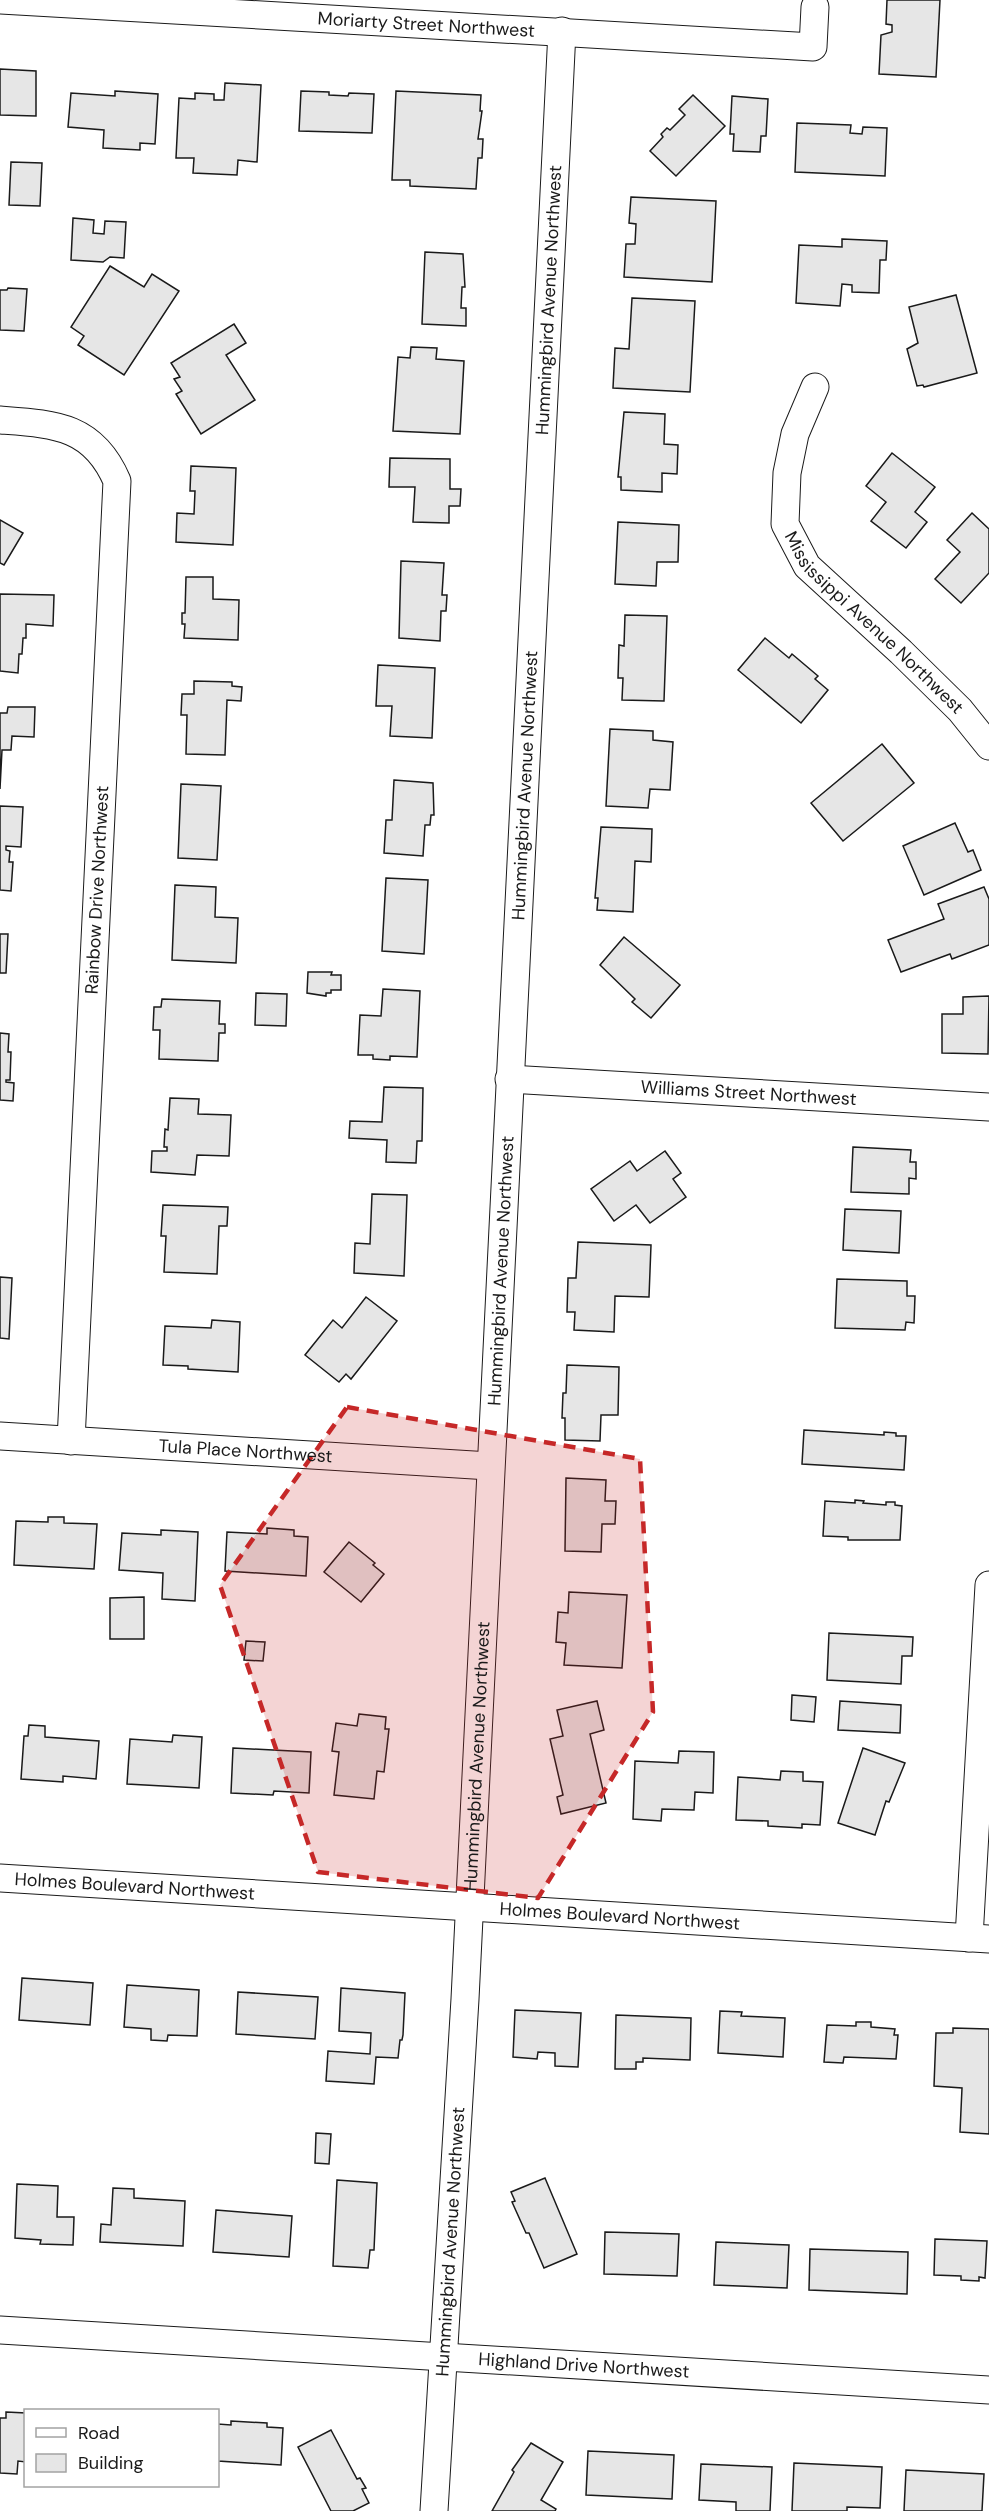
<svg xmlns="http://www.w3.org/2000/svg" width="989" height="2511" viewBox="0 0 989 2511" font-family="'DM Sans',sans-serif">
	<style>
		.building { fill: #e6e6e6; stroke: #1a1a1a; stroke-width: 1.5 }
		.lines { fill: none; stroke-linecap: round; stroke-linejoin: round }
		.street-casing { stroke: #1a1a1a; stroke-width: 29 }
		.street { stroke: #fff; stroke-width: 27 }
		.marked { fill: #c62828; fill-opacity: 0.2; stroke: #c62828; stroke-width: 4.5; stroke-dasharray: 12 8; stroke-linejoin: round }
		.labels { text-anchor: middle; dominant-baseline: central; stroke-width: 4.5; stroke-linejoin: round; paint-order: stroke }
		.street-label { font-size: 18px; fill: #1a1a1a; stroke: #fff }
	</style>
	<rect width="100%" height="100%" fill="#fff"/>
	<g class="building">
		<polygon points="887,0 940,0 936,77 879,74 881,35 892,32 892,25 886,24"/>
		<polygon points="0,69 36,71 36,116 0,115"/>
		<polygon points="225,83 261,85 257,162 238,160 237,175 193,173 194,158 176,158 179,98 195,99 195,93 214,94 214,100 224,100"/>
		<polygon points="115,91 158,94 155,144 140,143 140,150 103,148 104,130 68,127 71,93 115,96"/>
		<polygon points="301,91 329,92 329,95 348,96 349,93 374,94 372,133 299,131"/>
		<polygon points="396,91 481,95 480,111 482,111 478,139 483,139 482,158 478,158 476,189 410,186 410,180 392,180"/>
		<polygon points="693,95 725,126 676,176 650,151 663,137 661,134 667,128 670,130 685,115 679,109"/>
		<polygon points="732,96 768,99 766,136 761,136 760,152 733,151 734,134 730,134"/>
		<polygon points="797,123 851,125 850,133 862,134 863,127 887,128 885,176 795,172"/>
		<polygon points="11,162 42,163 40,206 9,205"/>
		<polygon points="631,197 716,201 712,282 624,277 626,244 635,244 636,224 629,223"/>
		<polygon points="73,218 94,220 93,233 104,234 105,221 126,222 124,258 110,257 103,262 71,260"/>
		<polygon points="842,239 887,241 886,260 880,260 879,293 852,292 852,285 842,284 840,306 796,303 799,245 842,247"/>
		<polygon points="425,252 463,254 465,287 462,287 461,308 466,308 466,326 422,324"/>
		<polygon points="110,266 144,287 152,274 179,291 124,375 78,345 84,336 71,327"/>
		<polygon points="8,288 27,289 24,331 0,330 0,290 7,290"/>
		<polygon points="956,295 977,373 924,387 923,385 917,386 907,349 918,343 909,307"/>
		<polygon points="632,298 695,301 690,392 613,388 615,348 629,349"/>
		<polygon points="234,324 246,343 226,355 255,400 201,434 176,394 182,391 174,379 180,377 171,363"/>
		<polygon points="411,347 437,348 436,359 464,361 460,434 393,431 398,357 410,358"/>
		<polygon points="624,412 665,414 664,444 678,445 677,474 662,473 662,492 621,490 621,477 618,477"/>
		<polygon points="892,453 935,487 915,512 927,522 906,548 871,521 886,502 866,486"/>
		<polygon points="390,458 450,459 450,489 461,489 460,506 449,506 449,523 413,522 415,487 389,487"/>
		<polygon points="191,466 236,468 233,545 176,542 177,513 194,514 195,491 190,491"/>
		<polygon points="972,513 989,529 989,573 961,603 935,579 960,552 947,540"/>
		<polygon points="0,520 23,533 4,565 0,563"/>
		<polygon points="618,522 679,525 678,562 657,562 656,586 615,584"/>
		<polygon points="401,561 444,563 442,595 447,595 446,611 441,611 440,641 399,638"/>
		<polygon points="186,577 213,577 213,599 239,600 238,640 184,638 185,624 182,624 182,613 185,613"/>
		<polygon points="0,594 54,595 53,626 26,624 26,638 23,638 22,654 19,654 18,673 0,671"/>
		<polygon points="625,615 667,616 664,701 622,700 623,678 618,678 619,645 624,646"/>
		<polygon points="765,638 789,658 792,654 818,676 815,679 828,690 801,723 738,670"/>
		<polygon points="378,665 435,668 432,738 390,736 392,706 376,706"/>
		<polygon points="194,681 232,682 232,686 242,687 241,701 227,700 225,755 186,754 187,715 181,715 182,694 194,694"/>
		<polygon points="8,707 35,707 34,737 12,736 11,750 2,750 0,789 0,713 7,713"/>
		<polygon points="610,729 653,731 653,740 673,742 670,790 650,789 648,808 606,806"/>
		<polygon points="882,744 914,783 843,841 811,803"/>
		<polygon points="394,780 433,783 434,815 431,815 430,825 425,825 423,856 384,853 386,820 392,820"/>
		<polygon points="181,784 221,786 217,860 178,858"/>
		<polygon points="0,806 23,807 21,847 6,846 6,850 10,851 9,862 13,862 11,891 0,890"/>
		<polygon points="955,823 968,852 973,850 981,870 924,895 903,846"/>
		<polygon points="601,827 652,829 651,862 635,861 633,912 597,910 598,898 595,898"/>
		<polygon points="386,878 428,880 424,954 382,951"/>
		<polygon points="175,885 216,887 215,917 238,918 236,963 172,960"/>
		<polygon points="984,887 989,899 989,945 952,959 950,954 901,972 888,940 944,919 938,904"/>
		<polygon points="0,934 8,934 6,973 0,973"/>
		<polygon points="624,937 680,985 651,1018 632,1002 635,999 600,965"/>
		<polygon points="308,972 332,972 331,975 341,975 341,990 331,990 331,993 326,993 326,996 307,993"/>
		<polygon points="383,989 420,991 417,1057 390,1056 390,1060 373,1059 373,1055 358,1055 360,1015 381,1016"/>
		<polygon points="256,993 287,994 286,1026 255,1025"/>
		<polygon points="989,996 988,1054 942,1053 942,1014 963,1014 963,997"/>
		<polygon points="162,999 220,1001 219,1024 225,1024 225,1033 219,1033 218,1061 159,1059 160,1030 153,1030 154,1007 161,1007"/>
		<polygon points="0,1033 9,1034 8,1052 11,1052 10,1080 6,1080 6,1082 14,1083 13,1101 0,1100"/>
		<polygon points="384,1087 423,1088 422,1141 417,1141 416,1163 386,1162 387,1140 349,1138 350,1121 382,1122"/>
		<polygon points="170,1098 199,1099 198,1114 231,1115 229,1156 197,1155 195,1175 151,1172 152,1151 167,1151 167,1147 164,1147 165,1129 168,1130"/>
		<polygon points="853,1147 911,1150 910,1162 916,1162 916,1179 909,1178 909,1194 851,1192"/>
		<polygon points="665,1151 681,1173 673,1179 686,1197 650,1223 636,1205 614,1221 591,1189 630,1161 637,1171"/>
		<polygon points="372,1194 407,1195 404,1276 354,1273 355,1243 370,1244"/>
		<polygon points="163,1205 228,1207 227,1226 219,1226 217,1274 164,1272 166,1236 161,1236"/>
		<polygon points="845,1209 901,1211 899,1253 843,1250"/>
		<polygon points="578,1242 651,1245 649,1297 615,1296 614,1332 574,1330 575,1312 567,1312 568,1278 576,1278"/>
		<polygon points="0,1277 12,1278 9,1339 0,1338"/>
		<polygon points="837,1279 907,1281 907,1296 915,1296 914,1323 906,1322 905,1330 835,1328"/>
		<polygon points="366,1297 397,1321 351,1379 346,1374 339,1382 305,1355 333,1320 342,1328"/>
		<polygon points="212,1320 240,1322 238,1372 188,1369 188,1366 163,1365 165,1326 211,1328"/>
		<polygon points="567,1365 619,1367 618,1415 601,1415 600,1441 565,1440 565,1418 562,1418 563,1393 566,1393"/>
		<polygon points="804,1430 884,1435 884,1432 896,1433 896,1436 906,1436 904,1470 802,1464"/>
		<polygon points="566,1478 606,1480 605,1501 616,1501 615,1524 602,1524 601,1552 565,1551"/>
		<polygon points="855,1500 864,1501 863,1503 886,1505 886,1502 895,1502 895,1505 902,1506 900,1540 848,1540 848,1537 823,1536 825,1501 855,1503"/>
		<polygon points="48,1517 64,1517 64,1523 97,1524 94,1569 14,1565 16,1521 48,1522"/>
		<polygon points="267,1528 294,1530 294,1536 308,1537 306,1576 225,1571 227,1532 267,1534"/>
		<polygon points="161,1530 198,1532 195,1601 162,1599 163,1573 119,1570 122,1533 161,1535"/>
		<polygon points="349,1542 375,1563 373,1565 384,1574 361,1602 324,1572"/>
		<polygon points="569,1592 627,1595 622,1668 564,1665 566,1643 556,1642 558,1612 568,1613"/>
		<polygon points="144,1597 144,1639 110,1639 110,1598"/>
		<polygon points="829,1633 913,1637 912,1656 902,1656 901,1684 827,1680"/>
		<polygon points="246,1641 265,1642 263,1661 244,1660"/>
		<polygon points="792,1695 816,1697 814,1722 791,1720"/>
		<polygon points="597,1701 604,1730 590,1734 606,1803 561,1814 557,1797 563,1795 550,1739 563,1736 557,1710"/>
		<polygon points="840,1701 901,1705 900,1733 838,1730"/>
		<polygon points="359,1714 386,1717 385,1729 389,1729 384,1772 377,1771 374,1799 334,1795 339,1752 332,1751 336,1723 357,1726"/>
		<polygon points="29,1725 45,1726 45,1737 99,1741 96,1779 63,1776 63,1782 21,1779 24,1736 28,1736"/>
		<polygon points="173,1735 202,1737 199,1788 127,1784 130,1739 172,1742"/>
		<polygon points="233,1748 311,1752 309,1793 274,1791 273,1795 231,1793"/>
		<polygon points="863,1748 905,1763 889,1802 886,1801 875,1835 838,1823"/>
		<polygon points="679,1751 714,1752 713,1793 695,1792 694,1810 662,1809 661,1821 633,1819 635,1761 678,1763"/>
		<polygon points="781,1771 803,1772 803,1781 823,1782 820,1825 802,1824 802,1828 768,1826 768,1821 736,1820 738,1777 780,1780"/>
		<polygon points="22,1978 93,1983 90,2025 19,2020"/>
		<polygon points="127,1985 199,1990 197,2036 168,2035 167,2041 151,2040 151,2029 124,2027"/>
		<polygon points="341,1988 405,1993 403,2035 402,2040 400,2040 398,2058 376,2057 374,2084 326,2081 328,2051 370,2054 371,2033 339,2031"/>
		<polygon points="238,1992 318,1997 315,2039 236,2034"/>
		<polygon points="515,2010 581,2013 578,2067 555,2066 555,2053 538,2052 537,2059 513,2057"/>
		<polygon points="720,2011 742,2012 741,2016 785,2018 783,2057 718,2053"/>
		<polygon points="616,2015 691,2018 690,2060 643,2058 643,2062 636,2062 636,2069 615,2069"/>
		<polygon points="856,2022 871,2022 871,2027 895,2029 894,2035 898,2035 896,2059 844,2057 843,2063 824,2062 827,2025 856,2026"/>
		<polygon points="953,2028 989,2029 989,2134 960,2132 962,2088 934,2086 936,2033 953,2033"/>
		<polygon points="316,2133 331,2134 329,2164 315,2163"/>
		<polygon points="545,2178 577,2254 544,2268 529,2233 526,2233 512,2202 515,2201 511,2192"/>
		<polygon points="337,2180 377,2183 374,2250 370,2250 368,2268 333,2266"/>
		<polygon points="17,2184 58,2186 57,2217 74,2217 73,2245 40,2244 41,2240 15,2238"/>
		<polygon points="113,2188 134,2189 134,2198 185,2201 183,2246 100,2242 101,2224 111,2225"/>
		<polygon points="216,2210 292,2216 289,2257 213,2252"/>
		<polygon points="605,2232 679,2234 677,2276 604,2274"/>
		<polygon points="935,2239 987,2241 985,2278 979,2277 979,2281 961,2280 961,2276 934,2275"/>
		<polygon points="716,2242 789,2245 787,2288 714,2285"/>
		<polygon points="810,2249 908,2252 907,2294 809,2290"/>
		<polygon points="6,2412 26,2413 26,2462 18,2461 17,2474 0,2473 0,2418 6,2418"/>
		<polygon points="231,2421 267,2423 267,2427 283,2428 281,2465 218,2461 218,2424 231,2425"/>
		<polygon points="331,2430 357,2479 360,2478 366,2488 362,2489 369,2503 353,2511 331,2511 298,2447"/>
		<polygon points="531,2443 563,2462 541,2500 556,2509 555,2511 492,2511 514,2472 512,2470"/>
		<polygon points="588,2451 674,2455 672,2499 586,2495"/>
		<polygon points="794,2463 882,2467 880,2508 847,2507 847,2511 792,2511"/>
		<polygon points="701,2464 772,2467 770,2511 736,2511 736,2502 699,2500"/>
		<polygon points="906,2470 984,2474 982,2511 904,2511"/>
	</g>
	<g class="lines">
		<defs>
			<g id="street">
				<path id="s1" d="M 1,0 L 813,47 L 815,7"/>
				<path id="s2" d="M 815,387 L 795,434 L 787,473 L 785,524 L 807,566 L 901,652 L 960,710 L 989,746"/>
				<path d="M 0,420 C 54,424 93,425 117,481 L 71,1441"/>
				<path id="s3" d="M 509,1079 L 989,1107"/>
				<path id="s4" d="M 0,1436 L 490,1466"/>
				<path id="s5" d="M 0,1878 L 989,1939"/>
				<polyline points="969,1938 989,1585"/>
				<path id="s6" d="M 0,2330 L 989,2390"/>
				<path id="s7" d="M 434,2511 L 465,1999 L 562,31"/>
			</g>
		</defs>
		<use href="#street" class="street-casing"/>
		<use href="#street" class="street"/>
	</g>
	<path class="marked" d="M 347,1407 L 640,1459 L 653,1712 L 538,1898 L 318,1872 L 220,1585 Z"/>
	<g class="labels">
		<g class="street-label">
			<text stroke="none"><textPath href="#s1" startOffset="426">Moriarty Street Northwest</textPath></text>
			<text stroke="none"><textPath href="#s7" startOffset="2214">Hummingbird Avenue Northwest</textPath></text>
			<text stroke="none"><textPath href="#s2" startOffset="276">Mississippi Avenue Northwest</textPath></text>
			<text stroke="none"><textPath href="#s7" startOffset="1728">Hummingbird Avenue Northwest</textPath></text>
			<text transform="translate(97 890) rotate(-87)">Rainbow Drive Northwest</text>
			<text stroke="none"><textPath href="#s3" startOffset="240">Williams Street Northwest</textPath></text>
			<text stroke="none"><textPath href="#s7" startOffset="1242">Hummingbird Avenue Northwest</textPath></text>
			<text stroke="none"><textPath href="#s4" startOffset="246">Tula Place Northwest</textPath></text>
			<text stroke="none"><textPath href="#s7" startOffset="756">Hummingbird Avenue Northwest</textPath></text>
			<text stroke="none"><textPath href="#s5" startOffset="135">Holmes Boulevard Northwest</textPath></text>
			<text stroke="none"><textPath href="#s5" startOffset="621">Holmes Boulevard Northwest</textPath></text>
			<text stroke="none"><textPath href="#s7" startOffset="270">Hummingbird Avenue Northwest</textPath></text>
			<text stroke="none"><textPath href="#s6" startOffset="585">Highland Drive Northwest</textPath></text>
		</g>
	</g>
	<rect x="24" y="2409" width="195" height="78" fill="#ffffff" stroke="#a3a3a3" stroke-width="1.5"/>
	<rect x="36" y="2428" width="30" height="9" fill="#ffffff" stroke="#a3a3a3" stroke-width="1.5"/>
	<text x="78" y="2439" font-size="18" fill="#1a1a1a">Road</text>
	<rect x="36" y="2454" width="30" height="18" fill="#e6e6e6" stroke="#a3a3a3" stroke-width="1.5"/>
	<text x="78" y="2469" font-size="18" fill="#1a1a1a">Building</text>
</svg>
